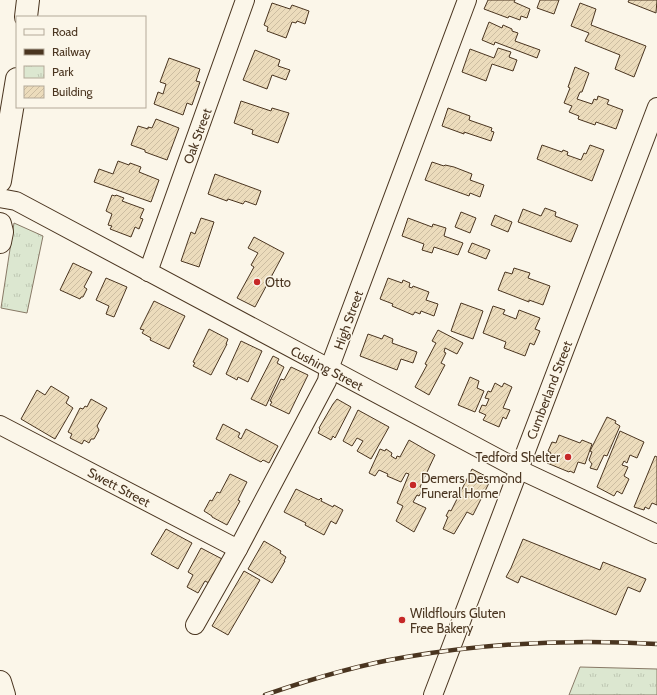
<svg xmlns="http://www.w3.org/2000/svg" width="657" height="695" viewBox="0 0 657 695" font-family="Cabin,sans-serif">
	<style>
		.park { fill: url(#park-tufts); stroke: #887966 }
		.building { fill: url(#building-hatch); stroke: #4a3520 }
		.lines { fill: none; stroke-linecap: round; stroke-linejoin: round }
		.minor-casing { stroke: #4a3520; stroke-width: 20 }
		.highway-casing { stroke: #4a3520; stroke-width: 24 }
		.minor { stroke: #fbf6e9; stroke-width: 18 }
		.highway { stroke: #fbf6e9; stroke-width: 22 }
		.rail-casing { stroke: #4a3520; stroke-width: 4.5 }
		.rail { stroke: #fbf6e9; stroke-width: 3; stroke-dasharray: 9; stroke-linecap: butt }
		.poi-dot { fill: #c62828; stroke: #fbf6e9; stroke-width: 1.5 }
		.labels { text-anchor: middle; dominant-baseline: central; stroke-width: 3; stroke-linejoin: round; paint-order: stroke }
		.street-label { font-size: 13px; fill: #4a3520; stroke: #fbf6e9 }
		.poi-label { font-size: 13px; fill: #4a3520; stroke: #fbf6e9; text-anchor: start }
	</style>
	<defs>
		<pattern id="park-tufts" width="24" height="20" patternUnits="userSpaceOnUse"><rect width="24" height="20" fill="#dce7d0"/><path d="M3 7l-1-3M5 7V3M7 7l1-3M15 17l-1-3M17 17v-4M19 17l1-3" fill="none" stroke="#bec7b2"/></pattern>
		<pattern id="building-hatch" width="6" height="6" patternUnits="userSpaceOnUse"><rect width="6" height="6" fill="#ecdcbc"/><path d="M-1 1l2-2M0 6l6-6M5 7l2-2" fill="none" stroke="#ccbda1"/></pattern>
	</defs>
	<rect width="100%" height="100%" fill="#fbf6e9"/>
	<g class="park">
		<polygon points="14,223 43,236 27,313 1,308"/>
		<polygon points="580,667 657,669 657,695 569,695"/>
	</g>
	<g class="building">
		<polygon points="488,0 515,0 514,2 530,9 527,18 521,16 520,20 509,16 508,18 484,9"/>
		<polygon points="540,0 559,0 554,14 537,8"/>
		<polygon points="629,0 657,0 656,13 628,2"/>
		<polygon points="272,3 290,9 292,5 309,11 305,24 297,21 296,23 292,22 286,38 267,31 268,27 264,25"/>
		<polygon points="580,3 596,9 591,25 646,46 634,77 615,69 620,55 585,41 589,33 571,26"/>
		<polygon points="489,22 502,28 503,25 512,29 512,31 518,33 515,41 540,50 537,58 495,42 494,45 482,40"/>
		<polygon points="498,48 511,52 509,57 517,60 513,71 492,64 486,81 462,72 470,49 494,58"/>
		<polygon points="255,50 280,60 278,66 290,70 286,80 272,75 267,89 243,80"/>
		<polygon points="169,58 200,69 196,81 200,82 192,105 187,103 183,115 154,104 158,92 163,94 166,84 160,82"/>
		<polygon points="575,67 589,73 582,92 580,92 577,99 592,104 594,99 597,100 598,96 609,100 607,104 623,110 616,129 596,122 595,125 578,119 579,116 569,112 572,106 564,103 570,88 568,87"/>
		<polygon points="241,101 271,111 272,108 289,113 278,143 252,134 253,130 234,123"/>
		<polygon points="448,108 470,116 469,120 492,128 491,131 494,132 491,141 464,132 464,134 442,126"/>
		<polygon points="156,119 179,128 167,160 145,152 145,150 131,145 138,126 148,129 148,127 152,128"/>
		<polygon points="542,145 562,152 563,150 568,152 567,155 581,160 584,153 586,154 590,145 604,150 592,181 537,159"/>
		<polygon points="118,161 129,165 130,163 141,167 139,172 159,180 151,202 94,182 99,169 113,174"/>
		<polygon points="432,162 444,166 445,165 454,167 472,174 470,180 484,185 480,197 470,193 469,196 425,180"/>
		<polygon points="215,174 261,191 256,205 245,201 243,204 228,199 227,201 208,194"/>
		<polygon points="112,195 115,196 116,195 124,198 122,201 144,209 140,218 143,219 139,229 135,227 131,237 110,229 112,226 108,225 112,214 106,211"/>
		<polygon points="545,208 556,212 555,216 578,225 571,242 518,222 523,209 541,216"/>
		<polygon points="461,212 476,218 470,233 455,227"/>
		<polygon points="495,215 512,222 508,232 491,225"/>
		<polygon points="201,218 214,222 199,267 181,261 191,232 195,234"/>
		<polygon points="408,218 432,227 433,224 446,228 444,236 463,243 458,255 434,247 432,253 422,250 424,244 402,236"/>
		<polygon points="254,237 284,253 255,307 237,298 254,267 251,265 258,253 248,248"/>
		<polygon points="472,243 490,250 486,259 468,252"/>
		<polygon points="73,263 92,272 84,287 87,289 83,297 81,297 80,299 60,290"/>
		<polygon points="514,268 530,273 528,278 550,286 543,305 529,300 529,302 498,290 505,272 512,274"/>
		<polygon points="106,278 127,287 114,317 106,314 109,306 96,300"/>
		<polygon points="388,278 402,283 403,280 410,283 409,287 412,288 413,286 429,292 426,300 438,304 434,316 421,311 420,314 415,312 413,315 392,306 393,304 380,299"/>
		<polygon points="154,301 185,316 169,349 150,340 151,338 142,333 144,330 140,329"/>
		<polygon points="461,303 483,311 473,339 451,331"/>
		<polygon points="493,306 505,310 503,314 516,319 519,310 540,318 535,329 540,331 534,345 530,343 525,356 504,348 506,342 483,333"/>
		<polygon points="209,329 228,339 226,344 227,344 211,375 193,366 195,363 193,362"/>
		<polygon points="438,330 463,343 457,354 445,348 444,352 446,353 441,363 445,365 429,395 415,387 427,365 425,364 436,343 432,341"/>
		<polygon points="368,334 382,339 384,335 393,339 392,343 417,352 413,363 401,359 397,370 360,356"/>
		<polygon points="241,341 262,351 248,382 238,377 237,380 226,374"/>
		<polygon points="273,356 279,359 277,363 284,367 266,406 251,399"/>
		<polygon points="291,367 308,375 289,414 270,405 272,402 270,401 281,379 284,380"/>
		<polygon points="470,377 479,381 477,388 484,391 475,412 458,405"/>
		<polygon points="495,383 502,387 504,383 512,387 503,408 510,410 506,419 503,417 499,427 483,420 486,415 479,412 482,405 486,406 489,399 485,398 488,391 491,392"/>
		<polygon points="51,386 69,397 66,403 73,408 55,439 21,419 37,390 45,395"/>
		<polygon points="91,399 107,408 97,426 99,430 94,439 91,439 89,443 84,440 82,444 70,438 72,434 68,432 80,408 83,409 85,406 87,407"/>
		<polygon points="337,399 351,407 335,438 333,436 331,440 318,433 320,429 319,428 333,404"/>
		<polygon points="358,410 389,427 371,459 357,451 363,441 357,438 352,446 343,441"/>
		<polygon points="607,417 616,421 615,423 620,426 607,456 604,455 597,470 590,468 592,464 589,460 592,452 590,451"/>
		<polygon points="223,424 240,433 238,437 241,439 246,429 278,446 269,463 263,460 261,462 216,439"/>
		<polygon points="620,431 644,442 637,458 630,455 627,463 624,461 622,465 628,467 624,476 629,479 622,494 617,491 614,496 597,487"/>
		<polygon points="559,435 580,443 582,440 592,444 585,464 578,462 574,473 570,471 569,472 547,463 551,453 548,451 552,442 556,443"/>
		<polygon points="409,440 435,455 420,487 423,489 419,496 417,495 413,502 426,508 414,532 396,521 403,506 397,503 409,474 406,473 401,482 387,476 388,474 379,470 375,476 369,473 380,449 385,451 386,449 392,453 391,456 396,459 397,456 400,457"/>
		<polygon points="655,456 657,457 657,505 652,503 649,509 645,507 644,510 634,507"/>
		<polygon points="472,469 491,479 473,515 467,512 454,534 443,529 448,517 446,516 449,510 451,511"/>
		<polygon points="230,474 247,482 238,500 240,501 227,525 212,517 212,516 204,511 210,500 212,501 217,492 220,493"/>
		<polygon points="296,489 319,500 321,498 322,499 321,501 333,507 334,505 343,510 336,524 331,521 324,535 305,525 306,523 284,512"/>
		<polygon points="166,529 192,543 178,569 151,554"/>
		<polygon points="523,539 600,570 603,562 646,579 640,592 628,587 616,615 521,576 518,583 506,577 511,568"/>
		<polygon points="264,541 281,551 280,553 286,557 284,561 285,561 272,583 248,569"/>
		<polygon points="201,548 224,560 211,584 205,581 198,593 187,587 193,575 188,572"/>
		<polygon points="244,571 260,580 228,635 212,626"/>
	</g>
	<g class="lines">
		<defs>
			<g id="minor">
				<polyline points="0,198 16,201 518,469 657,534"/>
				<polyline points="148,272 245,0"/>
				<polyline points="0,425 238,549"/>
				<polyline points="195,625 238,549 327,381 329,369 467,0"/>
				<polyline points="433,695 657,107"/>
			</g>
			<g id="highway">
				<polyline points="26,17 28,0"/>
				<polyline points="0,181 17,79"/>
				<polyline points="0,224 2,232 0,242"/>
				<polyline points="0,682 4,695"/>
			</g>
		</defs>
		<use href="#minor" class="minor-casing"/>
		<use href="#highway" class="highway-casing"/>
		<use href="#minor" class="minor"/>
		<use href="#highway" class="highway"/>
		<defs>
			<path id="rail" d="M 265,695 C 311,679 358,665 406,657 C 488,643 573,639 657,644"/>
		</defs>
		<use href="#rail" class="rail-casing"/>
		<use href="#rail" class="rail"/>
	</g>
	<g class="poi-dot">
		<circle cx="257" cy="282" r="4"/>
		<circle cx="568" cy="457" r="4"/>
		<circle cx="413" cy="485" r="4"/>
		<circle cx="402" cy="620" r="4"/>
	</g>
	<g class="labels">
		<g class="street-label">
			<text transform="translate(197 136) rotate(-70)">Oak Street</text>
			<text transform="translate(348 320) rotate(-70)">High Street</text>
			<text transform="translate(327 368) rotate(28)">Cushing Street</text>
			<text transform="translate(549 390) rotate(-69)">Cumberland Street</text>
			<text transform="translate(119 487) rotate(28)">Swett Street</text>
		</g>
		<g class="poi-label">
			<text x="265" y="282">Otto</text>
			<text x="560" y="457" text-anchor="end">Tedford Shelter</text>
			<text x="421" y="478">Demers Desmond<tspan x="421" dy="15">Funeral Home</tspan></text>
			<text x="410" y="613">Wildflours Gluten<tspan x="410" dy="15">Free Bakery</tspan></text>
		</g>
	</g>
	<rect x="16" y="16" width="130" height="92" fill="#fbf6e9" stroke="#b4a999"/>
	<rect x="24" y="29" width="20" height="6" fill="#fbf6e9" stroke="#b4a999"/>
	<text x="52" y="36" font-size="12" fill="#4a3520">Road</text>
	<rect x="24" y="49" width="20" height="6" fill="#4a3520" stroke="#b4a999"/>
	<text x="52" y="56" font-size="12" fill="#4a3520">Railway</text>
	<rect x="24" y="66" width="20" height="12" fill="url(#park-tufts)" stroke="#b4a999"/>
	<text x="52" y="76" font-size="12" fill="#4a3520">Park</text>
	<rect x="24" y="86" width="20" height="12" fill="url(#building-hatch)" stroke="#b4a999"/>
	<text x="52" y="96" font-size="12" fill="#4a3520">Building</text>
</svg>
